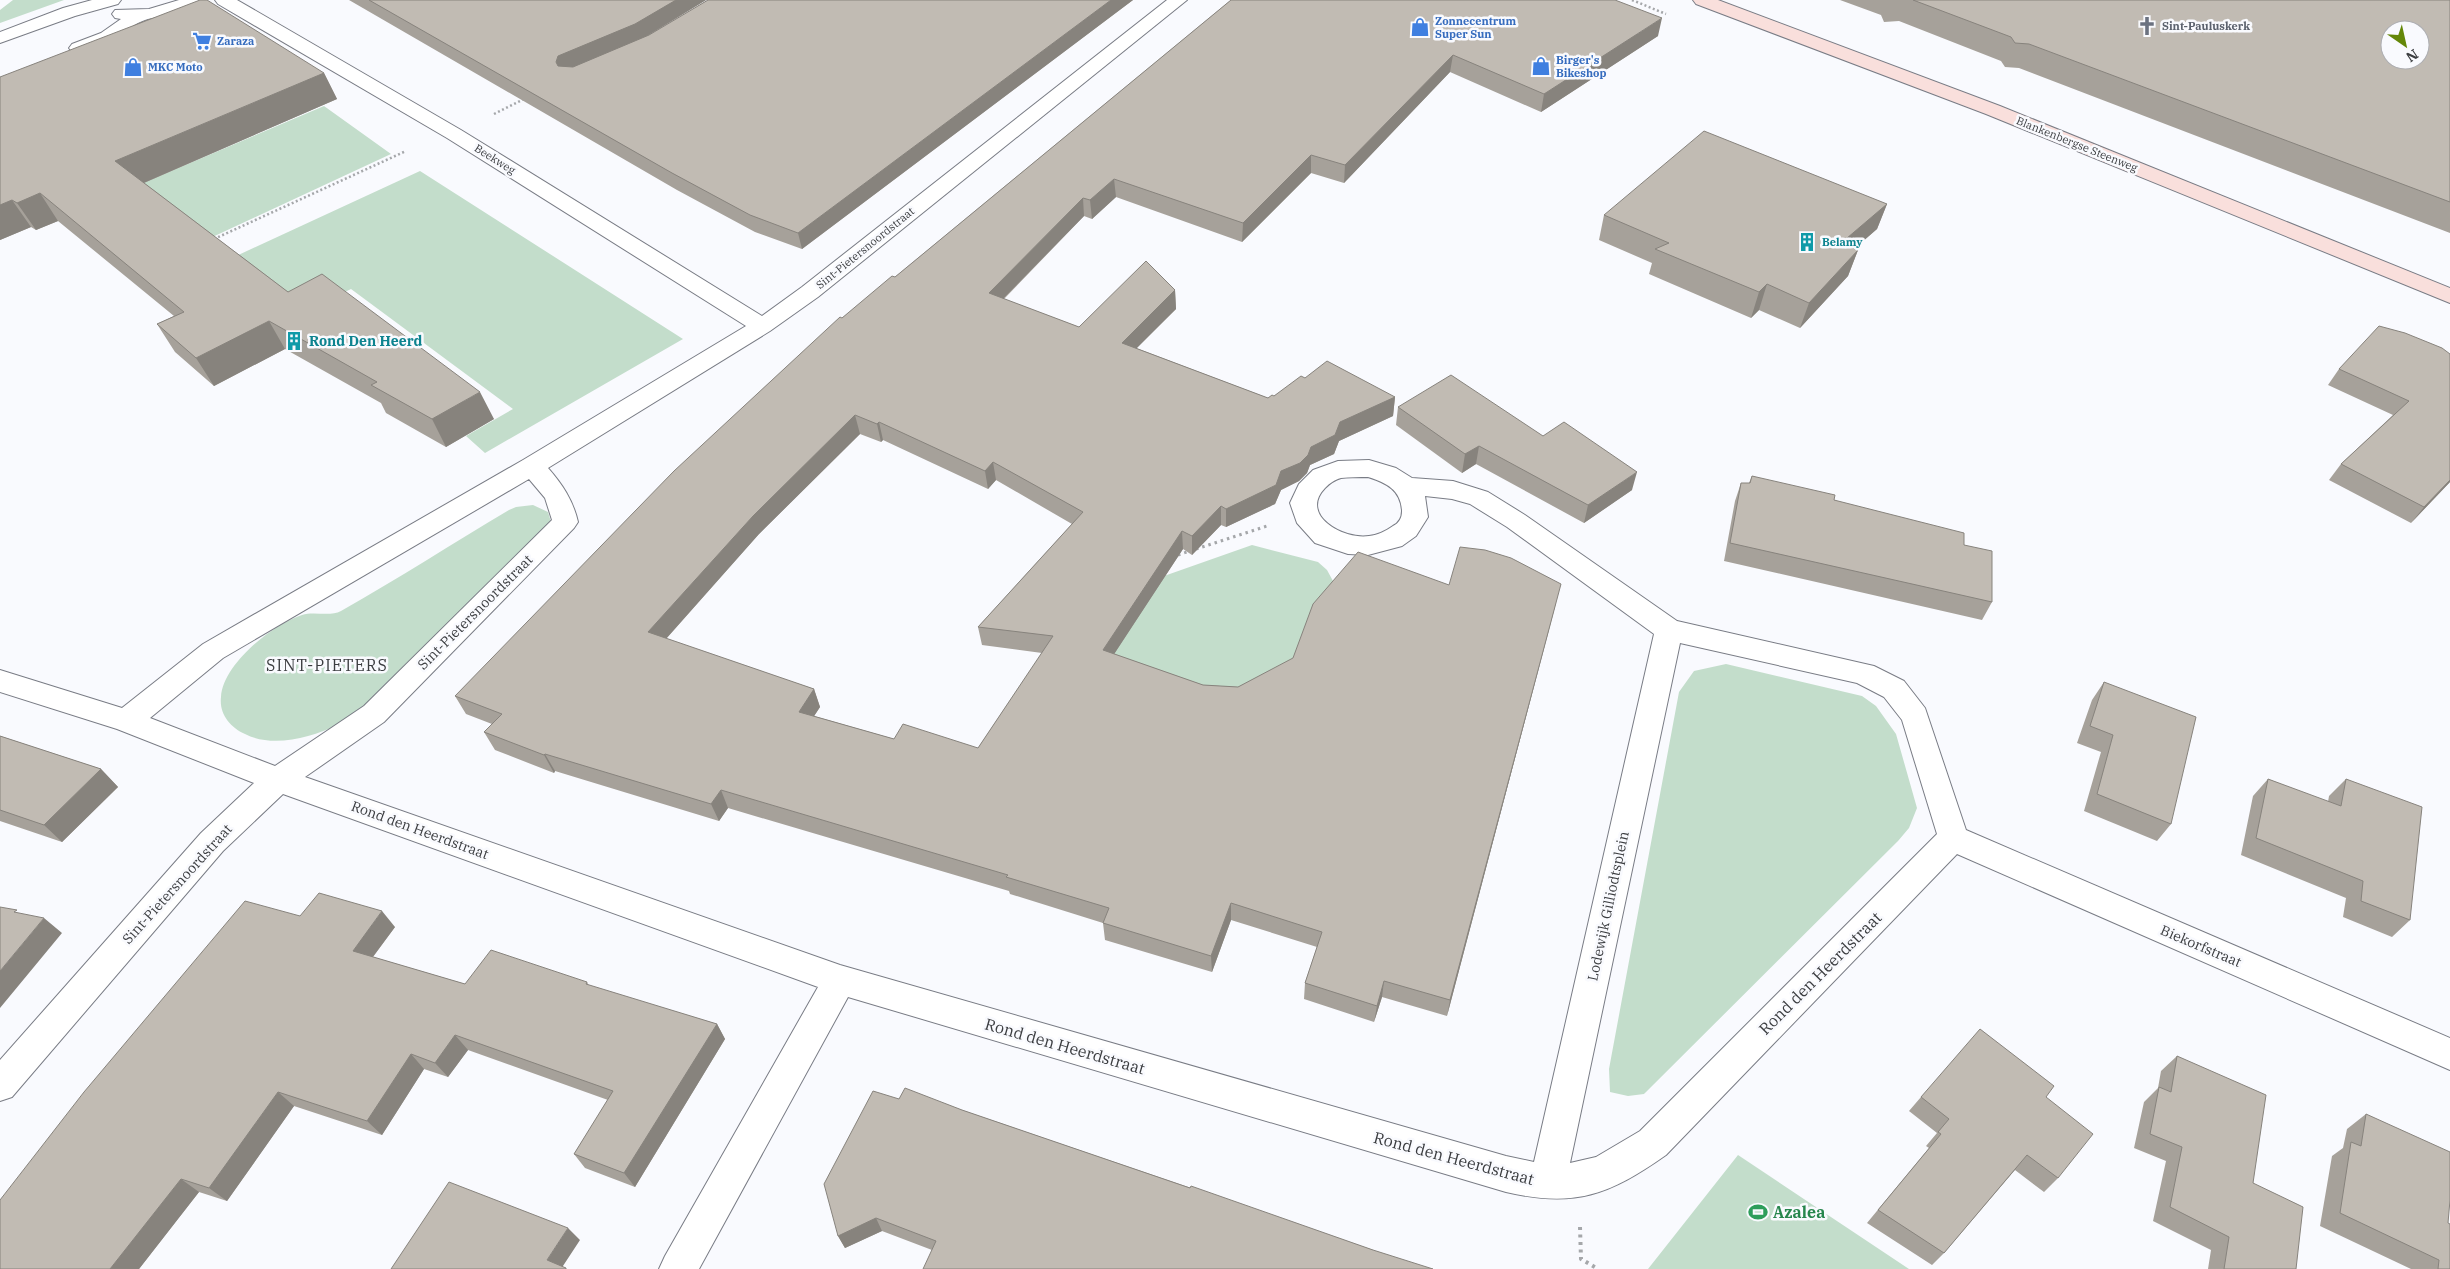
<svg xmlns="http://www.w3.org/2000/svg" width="2450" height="1269" font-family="'IBM Plex Serif',serif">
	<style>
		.green { fill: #c3ddcb }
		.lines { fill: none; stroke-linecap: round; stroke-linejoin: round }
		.minor-casing { stroke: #797c85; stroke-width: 2 }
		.secondary-casing { stroke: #797c85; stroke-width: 2 }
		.path-far2 { stroke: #a5a7aa; stroke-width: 2.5; stroke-dasharray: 2 2.5; stroke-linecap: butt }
		.path-far1 { stroke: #a5a7aa; stroke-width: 3; stroke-dasharray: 2.5 4; stroke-linecap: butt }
		.path { stroke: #a5a7aa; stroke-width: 4; stroke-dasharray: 3 4.5; stroke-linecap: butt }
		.minor { fill: #fff; fill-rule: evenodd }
		.secondary { fill: #f9dfdc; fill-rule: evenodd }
		.wall { fill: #a6a19a; fill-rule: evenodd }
		.shaded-wall { fill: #87837d }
		.building { fill: #c1bbb3; stroke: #87837d; fill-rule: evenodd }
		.labels { text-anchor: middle; stroke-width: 5; stroke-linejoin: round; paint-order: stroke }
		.far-shop-label { font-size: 11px; font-weight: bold; fill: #366cbe; stroke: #f9fafe; text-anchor: start }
		.far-worship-label { font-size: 11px; font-weight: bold; fill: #5b616d; stroke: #f9fafe; text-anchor: start }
		.far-street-label { font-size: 11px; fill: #3b3d40; stroke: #f9fafe }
		.far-culture-label { font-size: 11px; font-weight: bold; fill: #0d838f; stroke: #f9fafe; text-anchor: start }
		.culture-label { font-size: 14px; font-weight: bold; fill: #0d838f; stroke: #f9fafe; text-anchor: start }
		.street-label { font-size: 14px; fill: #3b3d40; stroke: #f9fafe }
		.quarter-label { font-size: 16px; letter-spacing: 1px; fill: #3b3d40; stroke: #f9fafe }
		.near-street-label { font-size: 16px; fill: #3b3d40; stroke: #f9fafe }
		.near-leisure-label { font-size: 16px; font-weight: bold; fill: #27864d; stroke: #f9fafe; text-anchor: start }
	</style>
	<rect width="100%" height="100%" fill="#f9fafe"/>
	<path class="green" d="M13 0H64L0 23V10Z
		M324 106 391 154 206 240 138 185Z
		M420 171 683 339 485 453 466 436 513 409 351 289 300 314 234 257Z
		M533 505 548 512 551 522C511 563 471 604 430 644 402 673 374 707 337 725 311 738 272 748 245 734 230 727 219 714 221 697 223 664 273 624 302 615 314 611 330 617 341 611 398 579 453 543 509 510L516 507Z
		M1252 545 1318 562 1327 570 1333 581 1330 596 1275 688 1223 699 1106 651 1130 588Z
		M1726 664 1862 696 1876 706 1896 734 1917 808 1909 828 1898 841 1644 1094 1628 1096 1610 1092 1609 1069 1679 692 1694 671Z
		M1738 1155 1909 1269H1648Z"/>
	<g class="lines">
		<g class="minor-casing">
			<path id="minor" d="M92 0H121L118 4 75 16 0 43V32L63 8Z
				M179 0H203C193 14 160 15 145 20 123 27 98 59 72 52L69 48 72 44 101 33 121 19 115 18 112 14 115 10 149 9Z
				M215 0H237L461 130 762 316 802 287 1167 0H1187L818 297 770 331 548 468C562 484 573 500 578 522L574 528 384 722 305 777 840 965 1506 1156 1534 1162 1654 634 1507 527 1470 504 1452 499 1425 496 1428 517 1416 536 1402 546 1368 555 1348 554 1315 543 1297 523 1290 503 1299 484 1313 470 1338 461 1369 460 1396 468 1412 478 1453 481 1488 492 1525 515 1677 621 1874 666 1904 681 1925 708 1966 830 2450 1038V1070L1957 854 1666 1155C1609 1195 1575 1208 1506 1192L848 997 699 1269H659L665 1256 818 987 283 794 223 851 12 1097 0 1101V1060L201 833 254 783 117 729 0 692V670L122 708 203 644 523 460 746 326 447 138 218 4ZM1368 477C1387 483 1401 490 1402 511 1402 518 1399 523 1393 526 1386 531 1378 535 1369 536 1343 540 1299 515 1325 488 1330 483 1334 480 1341 478 1350 477 1359 477 1368 477ZM529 479 545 498 552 520 364 706 275 766 150 718 223 658ZM1680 643 1857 683 1884 697 1902 720 1937 834 1640 1131 1596 1157 1570 1163Z"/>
		</g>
		<g class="secondary-casing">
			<path id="secondary" d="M1693 0H1718L2000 106 2450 288V303L1986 114 1696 4Z"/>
		</g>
		<path class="path-far2" d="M1632 0 1666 14
			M494 114 524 99
			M214 239 406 151"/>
		<path class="path-far1" d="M1196 549 1267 526
			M1178 555 1190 551"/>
		<path class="path" d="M1580 1227 1581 1259 1598 1269"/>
		<use href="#minor" class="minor"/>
		<use href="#secondary" class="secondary"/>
	</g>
	<path class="wall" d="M349 0H706L646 37 708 0H1133L802 249 755 232 677 190Z
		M1231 0 1658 36 1541 112 1450 72 1344 183 1311 173 1242 242 1116 197 1092 219 1084 216 1004 299 1079 327 1175 290 1176 309 1136 348 1268 398 1274 396 1305 378 1395 397 1393 416 1339 441 1334 454 1310 465 1307 473 1299 481 1281 490 1275 504 1226 527 1221 525 1192 555 1183 549 1114 654 1203 685 1238 687 1449 585 1556 603 1447 1016 1382 997 1374 1022 1304 999 1305 983 1317 947 1231 920 1212 972 1105 940 1103 923 1010 894 1009 891 728 808 719 821 555 771 554 773 495 750 484 732 492 724 466 714 455 696 842 318 895 277ZM860 434 881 442 883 440 988 489 996 480 1072 524 978 627 982 645 1042 653 978 748 894 739 814 716 820 707 814 689 666 639 759 534Z
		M1840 0H2450V233L2019 68 2005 67 2001 61 1899 21 1884 22 1881 15Z
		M324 73 337 99 144 183 288 292 494 419 446 447 386 413 381 403 285 349 214 386 175 352 157 324 174 316 58 221 36 230 31 227 0 240V77Z
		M1887 204 1877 229 1854 249 1858 250 1848 276 1800 328 1759 310 1751 318 1649 274 1652 263 1599 240 1604 215Z
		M2450 354V482L2411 523 2329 480 2341 464 2393 415 2328 385 2339 369Z
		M1398 407 1543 436 1632 490 1584 523 1476 464 1462 473 1396 425Z
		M1752 476 1834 500 1964 545 1992 602 1982 620 1724 561 1735 501 1741 483H1749Z
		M2104 682 2171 824 2157 841 2084 811 2101 752 2077 743 2092 700Z
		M0 736 101 769 118 787 62 842 0 821Z
		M2268 779 2328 802 2329 796 2346 779 2410 920 2392 937 2343 917 2346 898 2241 855 2253 796Z
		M300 916 395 927 373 957 465 984 587 982 589 986 717 1024 725 1039 635 1187 585 1168 574 1154 608 1100 468 1050 448 1077 424 1069 382 1135 294 1106 227 1201 199 1192 139 1269H0Z
		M2177 1056 2253 1183 2296 1269H2208L2211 1250 2153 1221 2166 1161 2134 1148 2144 1102 2158 1088 2161 1071Z
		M1921 1097H2046L2058 1178 2044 1192 2015 1170 1944 1253 1932 1265 1867 1223 1929 1148 1926 1146 1937 1133 1909 1111Z
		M899 1099 962 1110 1373 1250H932L882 1231 845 1248 838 1236Z
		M2366 1114 2448 1223 2450 1269H2411L2320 1226 2332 1156 2343 1148 2347 1129Z"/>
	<path class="shaded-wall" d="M676 0H706L640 40 561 78 556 62 558 56Z
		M1111 0H1133L802 249 798 233Z
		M1662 18 1658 36 1541 112 1544 94Z
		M1453 55 1450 72 1344 183 1345 165Z
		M324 73 337 99 132 188 115 161Z
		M1311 155V173L1242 242 1243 223Z
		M1114 179 1116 197 1092 219 1090 200Z
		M40 193 58 221 36 230 17 203Z
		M1083 198 1084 216 991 311 989 293Z
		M12 200 31 227 0 240V205Z
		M1887 204 1877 229 1831 269 1840 244Z
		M1858 250 1848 276 1800 328 1809 303Z
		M1767 284 1759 310 1751 318 1759 292Z
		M1175 290 1176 309 1123 362 1122 343Z
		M269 321 285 349 214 386 196 358Z
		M480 392 494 419 446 447 432 419Z
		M1395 397 1393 416 1339 441 1334 454 1310 465 1307 473 1299 481 1281 490 1275 504 1226 527V509L1281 471 1340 422Z
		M855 415 860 434 759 534 656 650 648 632 753 516Z
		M879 422 883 440 881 442 877 424Z
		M1479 446 1476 464 1462 473 1465 454Z
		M993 462 996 480 988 489 985 471Z
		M1637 472 1632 490 1584 523 1588 505Z
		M2450 480V482L2411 523 2424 507Z
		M1221 506V525L1192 555V536Z
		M1182 531 1183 549 1105 668 1103 650Z
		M1556 603 1447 1016 1450 1000Z
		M814 689 820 707 805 730 799 712Z
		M545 754 555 771 554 773 544 755Z
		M101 769 118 787 62 842 44 825Z
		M721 790 728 808 719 821 711 804Z
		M1231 903V920L1212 972 1211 956Z
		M382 911 395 927 366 966 353 951Z
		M44 918 62 933 0 1008V971Z
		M1384 981 1382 997 1374 1022 1377 1006Z
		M717 1024 725 1039 635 1187 624 1173Z
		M455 1035 468 1050 448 1077 435 1063Z
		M411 1054 424 1069 382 1135 367 1121Z
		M278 1092 294 1106 227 1201 209 1188Z
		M181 1179 199 1192 139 1269H110Z
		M876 1218 882 1231 845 1248 838 1236Z
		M568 1228 580 1240 561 1269 547 1260Z"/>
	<path class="building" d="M200 0H207L324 73 115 161 288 292 322 274 480 392 432 419 371 385 377 382 269 321 196 358 157 324 184 312 40 193 17 203 12 200 0 205V77Z
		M369 0H676L635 24 558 56 556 62 558 66 573 67 649 35 708 0H1111L798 233 750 215 672 173Z
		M1231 0H1615L1662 18 1544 94 1453 55 1345 165 1311 155 1243 223 1114 179 1090 200 1083 198 989 293 1079 327 1146 261 1175 290 1122 343 1268 398 1272 395 1274 396 1301 376 1305 378 1327 361 1395 397 1340 422 1335 435 1311 447 1308 455 1300 463 1281 471 1276 485 1226 509 1221 506 1192 536 1182 531 1103 650 1203 685 1238 687 1293 658 1313 604 1358 552 1449 585 1460 547 1485 550 1511 558 1561 584 1450 1000 1384 981 1377 1006 1305 983 1322 932 1231 903 1211 956 1103 923 1109 908 1006 877 1008 875 721 790 711 804 545 754 544 755 484 732 502 714 455 696 674 471 840 317 842 318 892 276 895 277ZM855 415 877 424 879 422 985 471 993 462 1083 512 978 627 1053 636 978 748 903 724 894 739 799 712 814 689 648 632 753 516Z
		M1913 0H2450V202L2029 44 2015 43 2011 37ZM2390 30H2420V60H2390Z
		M1704 131 1887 204 1840 244 1858 250 1809 303 1767 284 1759 292 1655 249 1669 243 1604 215Z
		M2379 326 2405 333 2442 348 2450 354V480L2424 507 2341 464 2409 401 2339 369Z
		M1451 375 1543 436 1564 422 1637 472 1588 505 1479 446 1465 454 1398 407Z
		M1752 476 1835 495 1834 500 1964 533V545L1992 551V602L1730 543 1741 483H1750Z
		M2104 682 2196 717 2171 824 2097 794 2113 735 2090 726Z
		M0 736 101 769 44 825 0 810Z
		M2268 779 2341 806 2346 779 2422 807 2410 920 2361 901 2363 881 2256 838Z
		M319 893 382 911 353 951 465 984 491 950 587 982 586 984 717 1024 624 1173 574 1154 613 1091 455 1035 435 1063 411 1054 367 1121 278 1092 209 1188 181 1179 110 1269H0V1200L84 1092 245 901 300 916Z
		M0 907 17 910 14 912 44 918 0 971Z
		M1980 1029 2054 1086 2046 1097 2093 1134 2058 1178 2027 1155 1944 1253 1878 1210 1941 1134 1938 1132 1949 1119 1921 1097Z
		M2177 1056 2266 1095 2253 1183 2303 1207 2296 1269H2224L2229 1237 2170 1207 2182 1147 2150 1134 2159 1087 2171 1092Z
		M905 1088 962 1110 1190 1188 1191 1186 1373 1250 1433 1269H923L936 1241 876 1218 838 1236 824 1184 873 1091 899 1099Z
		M2366 1114 2450 1152V1200L2448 1223 2450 1224V1269H2438L2439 1260 2340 1213 2351 1142 2361 1146Z
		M449 1182 568 1228 547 1260 566 1268V1269H391Z"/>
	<defs>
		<g id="church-bare" transform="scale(1.5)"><path d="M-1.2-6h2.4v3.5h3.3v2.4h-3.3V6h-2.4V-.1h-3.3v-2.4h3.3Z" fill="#6b7280" stroke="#f9fafe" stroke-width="2.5" paint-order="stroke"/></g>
		<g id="shop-bare" transform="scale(1.5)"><path d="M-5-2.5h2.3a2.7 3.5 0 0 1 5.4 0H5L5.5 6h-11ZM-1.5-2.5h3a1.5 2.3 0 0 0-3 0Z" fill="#3f7fe0" stroke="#f9fafe" stroke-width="2.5" paint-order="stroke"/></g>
		<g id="supermarket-bare" transform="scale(1.5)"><path d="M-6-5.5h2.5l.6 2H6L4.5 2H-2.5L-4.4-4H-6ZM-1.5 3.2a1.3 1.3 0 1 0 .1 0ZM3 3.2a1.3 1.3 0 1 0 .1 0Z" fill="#3f7fe0" stroke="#f9fafe" stroke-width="2.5" paint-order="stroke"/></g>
		<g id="building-bare" transform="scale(1.5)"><path d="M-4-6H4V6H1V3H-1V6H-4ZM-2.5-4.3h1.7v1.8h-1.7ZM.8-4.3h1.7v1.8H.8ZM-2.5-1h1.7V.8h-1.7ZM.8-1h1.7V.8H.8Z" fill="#0f9aa8" stroke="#f9fafe" stroke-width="2.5" paint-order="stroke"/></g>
		<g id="stadium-bare" transform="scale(1.5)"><path d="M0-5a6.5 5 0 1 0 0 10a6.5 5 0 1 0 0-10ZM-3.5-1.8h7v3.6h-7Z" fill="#2e9e5b" stroke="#f9fafe" stroke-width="2.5" paint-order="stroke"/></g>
	</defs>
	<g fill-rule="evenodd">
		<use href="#church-bare" x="2147" y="26"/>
		<use href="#shop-bare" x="1420" y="27"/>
		<use href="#supermarket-bare" x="202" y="41"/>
		<use href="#shop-bare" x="1541" y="66"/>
		<use href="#shop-bare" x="133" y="67"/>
		<use href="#building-bare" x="1807" y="242"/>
		<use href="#building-bare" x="294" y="341"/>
		<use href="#stadium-bare" x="1758" y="1212"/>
	</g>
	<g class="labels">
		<g class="far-shop-label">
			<text x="1435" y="25">Zonnecentrum<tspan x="1435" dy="13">Super Sun</tspan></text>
			<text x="217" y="45">Zaraza</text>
			<text x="1556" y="64">Birger's<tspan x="1556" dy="13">Bikeshop</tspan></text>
			<text x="148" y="71">MKC Moto</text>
		</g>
		<g class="far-worship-label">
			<text x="2162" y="30">Sint-Pauluskerk</text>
		</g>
		<g class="far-street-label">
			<text transform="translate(2077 144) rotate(22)" y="4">Blankenbergse Steenweg</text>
			<text transform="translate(495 159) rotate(32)" y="4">Beekweg</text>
			<text transform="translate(865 248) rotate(-39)" y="4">Sint-Pietersnoordstraat</text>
		</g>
		<g class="far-culture-label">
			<text x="1822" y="246">Belamy</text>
		</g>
		<g class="culture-label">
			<text x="309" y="346">Rond Den Heerd</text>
		</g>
		<g class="street-label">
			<text transform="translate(475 612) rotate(-45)" y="5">Sint-Pietersnoordstraat</text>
			<text transform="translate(420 830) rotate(20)" y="5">Rond den Heerdstraat</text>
			<text transform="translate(177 884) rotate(-48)" y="5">Sint-Pietersnoordstraat</text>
			<text transform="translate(1608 906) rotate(-78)" y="5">Lodewijk Gilliodtsplein</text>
			<text transform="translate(2201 946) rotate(23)" y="5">Biekorfstraat</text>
		</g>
		<g class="quarter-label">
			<text x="327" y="671">SINT-PIETERS</text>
		</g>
		<g class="near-street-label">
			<text transform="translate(1820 973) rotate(-45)" y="6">Rond den Heerdstraat</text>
			<text transform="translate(1065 1046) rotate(16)" y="6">Rond den Heerdstraat</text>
			<text transform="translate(1454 1158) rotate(15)" y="6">Rond den Heerdstraat</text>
		</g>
		<g class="near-leisure-label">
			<text x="1773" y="1218">Azalea</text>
		</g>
	</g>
	<g transform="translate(2405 45) rotate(146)"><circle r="24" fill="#f9fafe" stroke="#adaeb2"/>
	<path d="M0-4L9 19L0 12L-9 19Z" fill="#648708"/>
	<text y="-8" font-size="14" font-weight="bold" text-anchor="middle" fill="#3b3d40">N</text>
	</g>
</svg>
